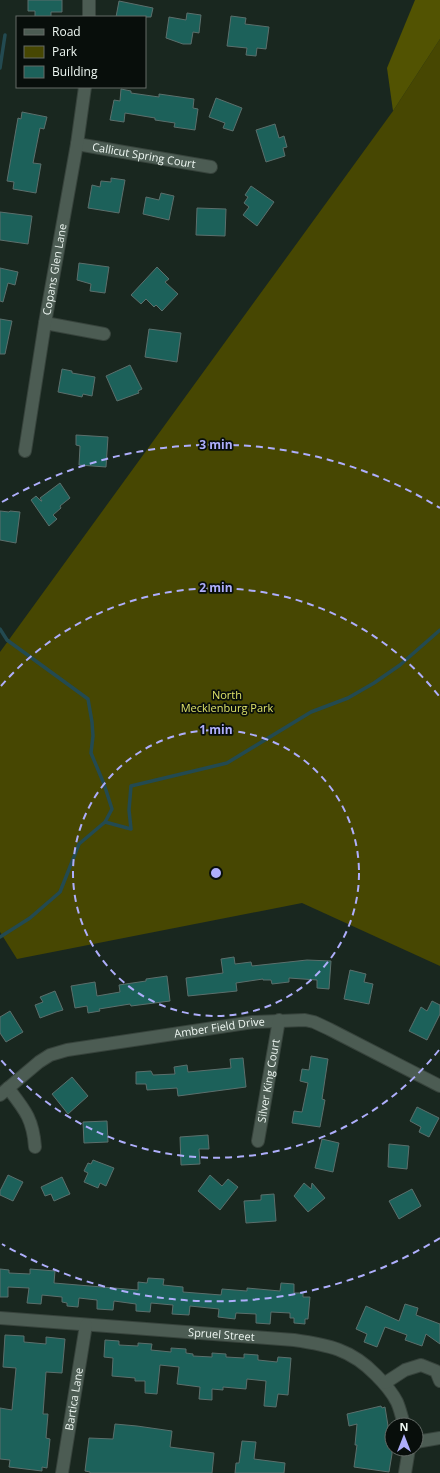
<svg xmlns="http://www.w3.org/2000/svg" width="440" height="1473" font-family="'Open Sans',sans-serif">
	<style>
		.green { fill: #474702 }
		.forest { fill: #525302 }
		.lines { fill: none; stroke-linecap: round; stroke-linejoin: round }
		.stream { stroke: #234a51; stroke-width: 3.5 }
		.building { fill: #1c615a; stroke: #5b6f6c }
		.minor-casing { stroke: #37433c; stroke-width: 14 }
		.minor { stroke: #4c5c53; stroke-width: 12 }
		.ring { fill: none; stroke: #aeaefb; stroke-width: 2; stroke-dasharray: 7 5 }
		.labels { text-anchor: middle; stroke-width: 3.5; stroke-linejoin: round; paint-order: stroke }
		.street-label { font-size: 11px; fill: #eef7f2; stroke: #080e0b }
		.park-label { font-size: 11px; fill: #dfe268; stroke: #080e0b }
		.centre { fill: #aeaefb; stroke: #080e0b; stroke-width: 2 }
		.ring-label { font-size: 12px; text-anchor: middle; font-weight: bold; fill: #aeaefb; stroke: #080e0b; stroke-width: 3.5; stroke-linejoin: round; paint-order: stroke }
	</style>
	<rect width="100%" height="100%" fill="#19271f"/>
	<path class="green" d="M440 39V966L302 903 17 959 0 932V652L393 111Z"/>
	<path class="forest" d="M415 0H440V39L393 111 387 68Z"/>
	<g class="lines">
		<path class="stream" d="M0 68 5 35
			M0 629 7 640 88 699 92 722 93 736 91 753 104 784 112 809 105 822 79 844 60 892 30 918 0 937
			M105 822 131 829 129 810 131 786 227 763 311 712 348 698 374 683 400 665 440 630"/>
	</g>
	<path class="building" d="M28 0H62V12H51V17H35V11H28Z
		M119 1 153 8 151 17H116Z
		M187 13 201 15 199 33 193 32 191 44H183L166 38 169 17 186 20Z
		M231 16 246 18 245 24 269 27 266 49 257 48 256 56 246 55 247 48 227 46Z
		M121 89 131 91V93L159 97V94L194 99 193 108 198 109 195 130 174 127 175 123 155 120V118L125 113 124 122 110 120 114 100 120 101Z
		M216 98 242 108 233 131 223 128 225 123 209 117Z
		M22 112 47 117 44 129 40 128 33 163 41 164 36 193 13 189 14 182 7 181 18 118 21 119Z
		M275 124 279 138 284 136 287 147 283 148 285 156 266 162 256 130Z
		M111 178 125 180 119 213 88 208 92 185 100 187 101 181 111 182Z
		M251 186 274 202 257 226 243 215 249 207 244 203 248 197 245 195Z
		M161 193 174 196 169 220 143 214 146 197 159 200Z
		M197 208 226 209 225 236 196 235Z
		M0 212 32 216 28 244 0 240Z
		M79 263 109 267 105 293 90 291 91 284 77 280Z
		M157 267 169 279 165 282 178 294 162 311 156 305 154 307 146 299 141 304 131 295Z
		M0 268 18 272 15 285 8 283 3 302 0 301Z
		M0 319 12 321 5 354H0Z
		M149 329 181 333 177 362 145 357Z
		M130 365 142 389 138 391 139 393 117 401 106 376Z
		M62 369 72 371V373L95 377 92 396 83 394 82 397 58 392Z
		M76 435 108 437 106 467 79 465 80 446 76 445Z
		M60 483 70 498 60 506 61 508 53 515 57 519 49 526 31 500 36 496 41 501H42L40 498Z
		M0 511 9 512 10 511 20 512 16 543 0 540Z
		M234 957 235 964 251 962 252 966 307 960 331 961 329 989 317 988V980L289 978V982L272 984 271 980H263V979L236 983 237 991 188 996 186 978 223 973 221 959Z
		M350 970 366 974 364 982 373 984 369 1004 344 999Z
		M167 976 170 1001 131 1006 130 1004 99 1009 100 1011 88 1013 87 1006 75 1008 71 986 95 982 97 996 120 992 119 985 146 981V979Z
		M55 991 63 1010 56 1012 40 1018 35 1005 43 1002 40 997Z
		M432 1001 440 1005V1014L427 1040 409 1031 421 1007 427 1011Z
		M10 1011 23 1032 6 1042 0 1033V1017Z
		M311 1056 328 1059 322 1099 325 1100 320 1127 292 1123 294 1111 302 1112 308 1083 300 1081 302 1069 309 1070Z
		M243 1058 246 1087 178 1096 177 1088 147 1090 146 1084H136V1072L151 1071 153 1075 175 1074 174 1067 187 1065 188 1072 231 1068 230 1059Z
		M72 1077 88 1096 68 1114 52 1094Z
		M417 1107 439 1118 429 1137 419 1132 421 1127 410 1121Z
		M107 1121 108 1142 84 1143 83 1122Z
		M208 1135 209 1149H199L200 1164 181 1165 180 1137Z
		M322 1139 339 1143 333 1172 315 1168Z
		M389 1144 409 1146 407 1169 388 1167Z
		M93 1160 114 1168 106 1186 100 1183 98 1188 84 1182 88 1173 84 1171 88 1163 91 1164Z
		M8 1175 23 1182 13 1201 0 1195V1191Z
		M210 1175 222 1186 228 1179 238 1187 220 1210 198 1191Z
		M62 1177 70 1194 54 1201 51 1194 45 1196 41 1187Z
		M304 1183 311 1189 312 1183 325 1198 308 1212 294 1196Z
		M412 1189 421 1206 399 1219 389 1201Z
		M274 1194 276 1221 246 1223 244 1201 261 1200V1195Z
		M0 1269 9 1270V1273L30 1274V1269L55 1271 54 1283 138 1290V1282L147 1283 148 1278 164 1279 163 1285 183 1287V1292L221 1295 222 1289 247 1291V1288L280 1291 281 1283 294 1284V1293H303V1297H310L308 1319H305V1324L294 1323V1318H290V1313L271 1312 270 1324 256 1323V1314L236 1313 235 1319 218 1317 219 1309 190 1306 189 1315 172 1314 173 1305 151 1303 150 1312 136 1311V1304L114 1301 113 1310 97 1309V1300L79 1298 78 1307 67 1306V1303L62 1302V1297L42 1295 41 1304 27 1303 29 1288 8 1287V1297H0Z
		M405 1304 418 1308 416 1315 440 1324V1344L426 1334 422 1346 405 1340 407 1335 385 1327 377 1347 364 1342 367 1334 356 1329 366 1306 399 1321Z
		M5 1335 24 1336V1342L46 1344V1337L65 1339 62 1373 46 1372 43 1414H48L46 1438 50 1439 47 1468 42 1467V1471L9 1467 10 1460 0 1459V1408L12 1410 16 1368 3 1367Z
		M105 1340 119 1341V1345L138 1346V1343L152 1344 151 1350 171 1352V1348L186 1349V1353L193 1354V1356L212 1357V1353L226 1354V1357L244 1358V1354L258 1355V1360L277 1362 278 1357 291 1358 288 1395 278 1394 276 1407 264 1406 266 1381 247 1379 246 1389 223 1387V1390L212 1389V1400L199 1399 200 1387 177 1384 179 1367 160 1365 157 1394 145 1393V1381H135V1378L112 1376 113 1358 104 1357Z
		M381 1406 382 1408 385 1407 389 1432 392 1433V1454L389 1472 354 1467 357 1445H355L357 1424 349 1426 347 1414Z
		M115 1424 137 1426 172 1431 170 1447 214 1453 212 1473H90V1472L85 1471 89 1438 113 1439Z
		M242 1441 256 1442 254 1459 285 1463 284 1473H235L236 1463H239Z"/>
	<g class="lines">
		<g class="minor-casing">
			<g id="minor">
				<path d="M89 17V0"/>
				<path id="s1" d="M77 144 211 167"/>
				<path d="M45 323 104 334"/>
				<path id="s2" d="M25 451 45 323 77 144 85 87"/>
				<path d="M8 1088C25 1110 33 1119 35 1147"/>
				<path id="s3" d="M0 1095 39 1062 50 1055 67 1050 253 1022 305 1020 314 1022 329 1029 440 1086"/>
				<path id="s4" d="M258 1141 279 1020"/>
				<path id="s5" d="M0 1318 294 1340C328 1345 351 1349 376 1375 384 1383 392 1392 397 1402 400 1409 402 1417 404 1425"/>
				<path d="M385 1383 405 1370 421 1365 436 1371 440 1381"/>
				<path d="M416 1442 440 1438"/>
				<path id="s6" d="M62 1473 86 1325"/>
				<path d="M405 1473 409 1449"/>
			</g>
		</g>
		<use href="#minor" class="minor"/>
	</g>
	<g class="ring">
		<circle cx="216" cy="873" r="143"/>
		<path d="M439 1050A285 285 0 0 1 1 1060M1 686A285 285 0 0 1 439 696"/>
		<path d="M440 1238A428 428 0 0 1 2 1244M2 502A428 428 0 0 1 440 508"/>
	</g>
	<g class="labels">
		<g class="street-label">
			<text dy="4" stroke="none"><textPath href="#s1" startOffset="68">Callicut Spring Court</textPath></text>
			<text dy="4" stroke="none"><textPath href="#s2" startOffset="184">Copans Glen Lane</textPath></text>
			<text dy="4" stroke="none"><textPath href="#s3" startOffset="236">Amber Field Drive</textPath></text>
			<text dy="4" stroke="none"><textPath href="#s4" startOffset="61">Silver King Court</textPath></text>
			<text dy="4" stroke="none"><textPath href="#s5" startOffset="222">Spruel Street</textPath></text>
			<text dy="4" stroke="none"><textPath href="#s6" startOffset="75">Bartica Lane</textPath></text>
		</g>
		<g class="park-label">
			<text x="227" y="699">North<tspan x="227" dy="13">Mecklenburg Park</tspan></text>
		</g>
	</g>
	<circle cx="216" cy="873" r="6" class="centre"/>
	<g class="ring-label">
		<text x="216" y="449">3 min</text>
		<text x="216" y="592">2 min</text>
		<text x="216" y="734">1 min</text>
	</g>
	<rect x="16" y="16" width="130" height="72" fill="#080e0b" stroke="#646b67"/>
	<rect x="24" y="29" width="20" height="6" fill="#4c5c53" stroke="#646b67"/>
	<text x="52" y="36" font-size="12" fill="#eef7f2">Road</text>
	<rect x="24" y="46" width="20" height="12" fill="#474702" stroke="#646b67"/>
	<text x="52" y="56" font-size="12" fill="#eef7f2">Park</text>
	<rect x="24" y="66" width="20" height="12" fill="#1c615a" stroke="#646b67"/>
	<text x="52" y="76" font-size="12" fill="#eef7f2">Building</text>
	<g transform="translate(404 1437)"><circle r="19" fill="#080e0b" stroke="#646b67"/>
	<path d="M0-3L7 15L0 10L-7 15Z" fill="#aeaefb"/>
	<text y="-6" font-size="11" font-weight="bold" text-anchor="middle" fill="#eef7f2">N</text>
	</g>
</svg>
